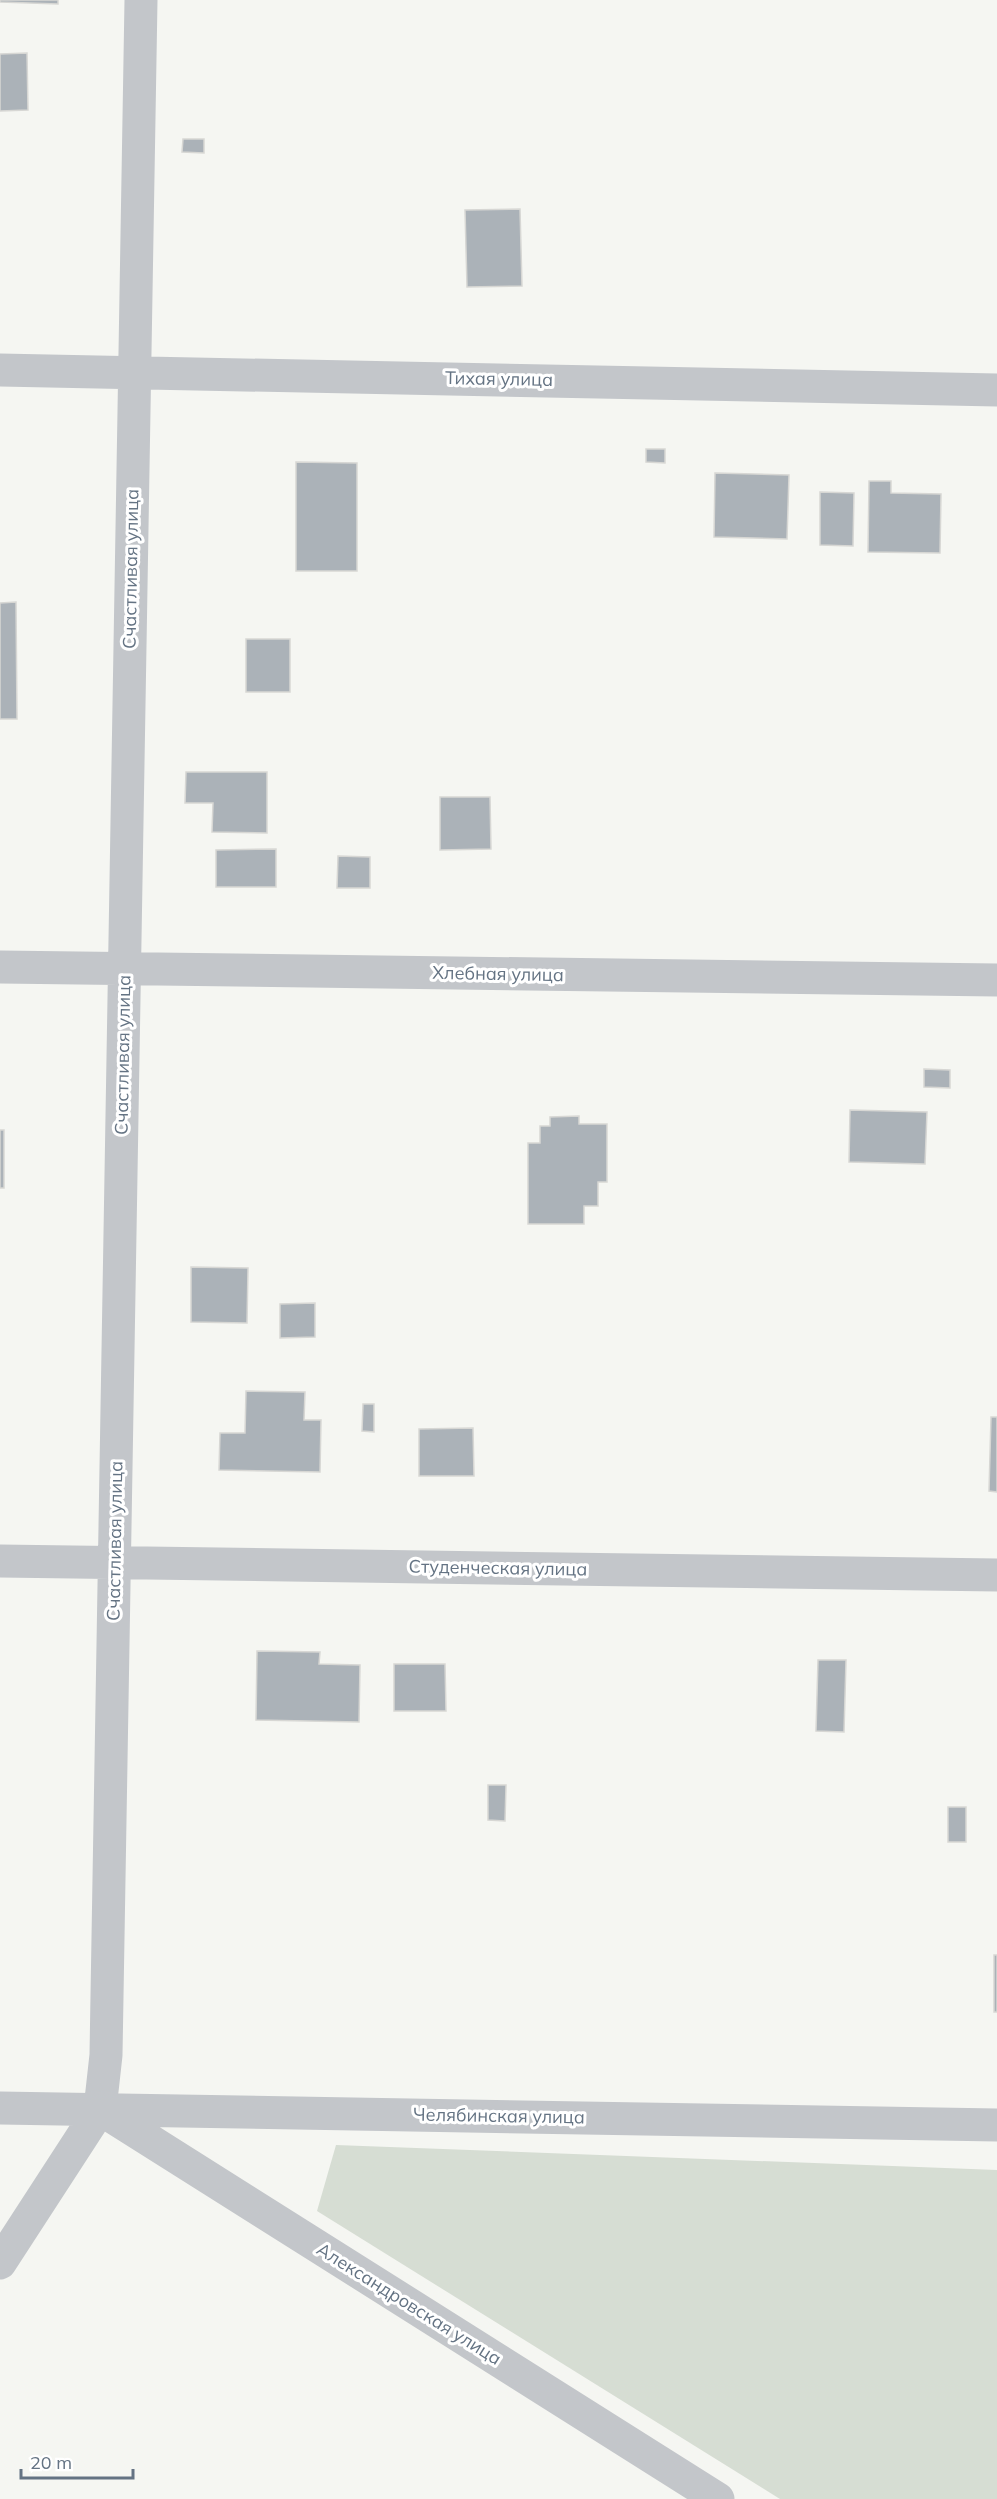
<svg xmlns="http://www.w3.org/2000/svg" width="997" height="2499" font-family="Mulish,sans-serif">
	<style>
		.green { fill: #d6ddd3 }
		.building { fill: #abb2b8; stroke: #d7d7d4; stroke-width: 1.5 }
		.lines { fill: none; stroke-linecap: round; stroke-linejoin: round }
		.minor { stroke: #c3c6ca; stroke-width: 33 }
		.labels { text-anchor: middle; stroke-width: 6; stroke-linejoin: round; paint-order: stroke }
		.street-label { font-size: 18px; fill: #647383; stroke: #fff }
	</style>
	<rect width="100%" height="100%" fill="#f5f6f2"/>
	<path class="green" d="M336 2145 997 2170V2499H780L317 2211Z"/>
	<path class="building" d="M0 0H58V4L0 2Z
		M27 53 28 110 0 111V54Z
		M183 139H204V153L182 152Z
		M520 209 522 286 467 287 465 210Z
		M646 449H665V463L646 462Z
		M296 462 357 463V571H296Z
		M715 473 789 475 787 539 714 537Z
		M869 481H891V493L941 494 940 553 868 552Z
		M820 492 854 493 853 546 820 545Z
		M16 602 17 719H0V603Z
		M246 639H290V692H246Z
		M186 772H267V833L212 832 213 803H185Z
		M440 797H490L491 849 440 850Z
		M276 849V887H216V850Z
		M338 856 370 857V888H337Z
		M924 1069 950 1070V1088L924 1087Z
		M850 1110 927 1112 925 1164 849 1162Z
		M579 1116V1124H607V1182H598V1206H584V1224H528V1143H540V1126H550V1117Z
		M0 1130H4V1188H0Z
		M191 1267 248 1268 247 1323 191 1322Z
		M315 1303V1337L280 1338V1304Z
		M246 1391 305 1392 304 1420H321L320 1472 219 1470 220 1433H245Z
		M363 1404H374V1432L362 1431Z
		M991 1417H997V1492L989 1491Z
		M473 1428 474 1476H419V1429Z
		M257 1651 320 1652 319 1664 360 1665 359 1722 256 1720Z
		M818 1660H846L844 1732 816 1731Z
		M394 1664H445L446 1711H394Z
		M488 1785H506L505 1821 488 1820Z
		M948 1807H966V1842H948Z
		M994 1955H997V2012H994Z"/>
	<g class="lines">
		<path class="minor" d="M0 370 997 390
			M0 967 997 980
			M0 1561 997 1575
			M0 2108 997 2125
			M100 2109 718 2499
			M0 2263 100 2109 106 2055 141 0"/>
	</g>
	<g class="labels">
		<g class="street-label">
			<text transform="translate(499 379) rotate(1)" y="6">Тихая улица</text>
			<text transform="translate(131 569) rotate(-89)" y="6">Счастливая улица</text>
			<text transform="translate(498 974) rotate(1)" y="6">Хлебная улица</text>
			<text transform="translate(123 1055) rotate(-89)" y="6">Счастливая улица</text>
			<text transform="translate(115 1541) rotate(-89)" y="6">Счастливая улица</text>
			<text transform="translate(498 1568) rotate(1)" y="6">Студенческая улица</text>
			<text transform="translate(499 2116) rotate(1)" y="6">Челябинская улица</text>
			<text transform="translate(409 2304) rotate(32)" y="6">Александровская улица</text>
		</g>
	</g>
	<path d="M21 2469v9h112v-9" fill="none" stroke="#647383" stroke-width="3"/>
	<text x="30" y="2469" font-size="18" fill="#647383" stroke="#ffffff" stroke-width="4.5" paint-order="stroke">20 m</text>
</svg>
